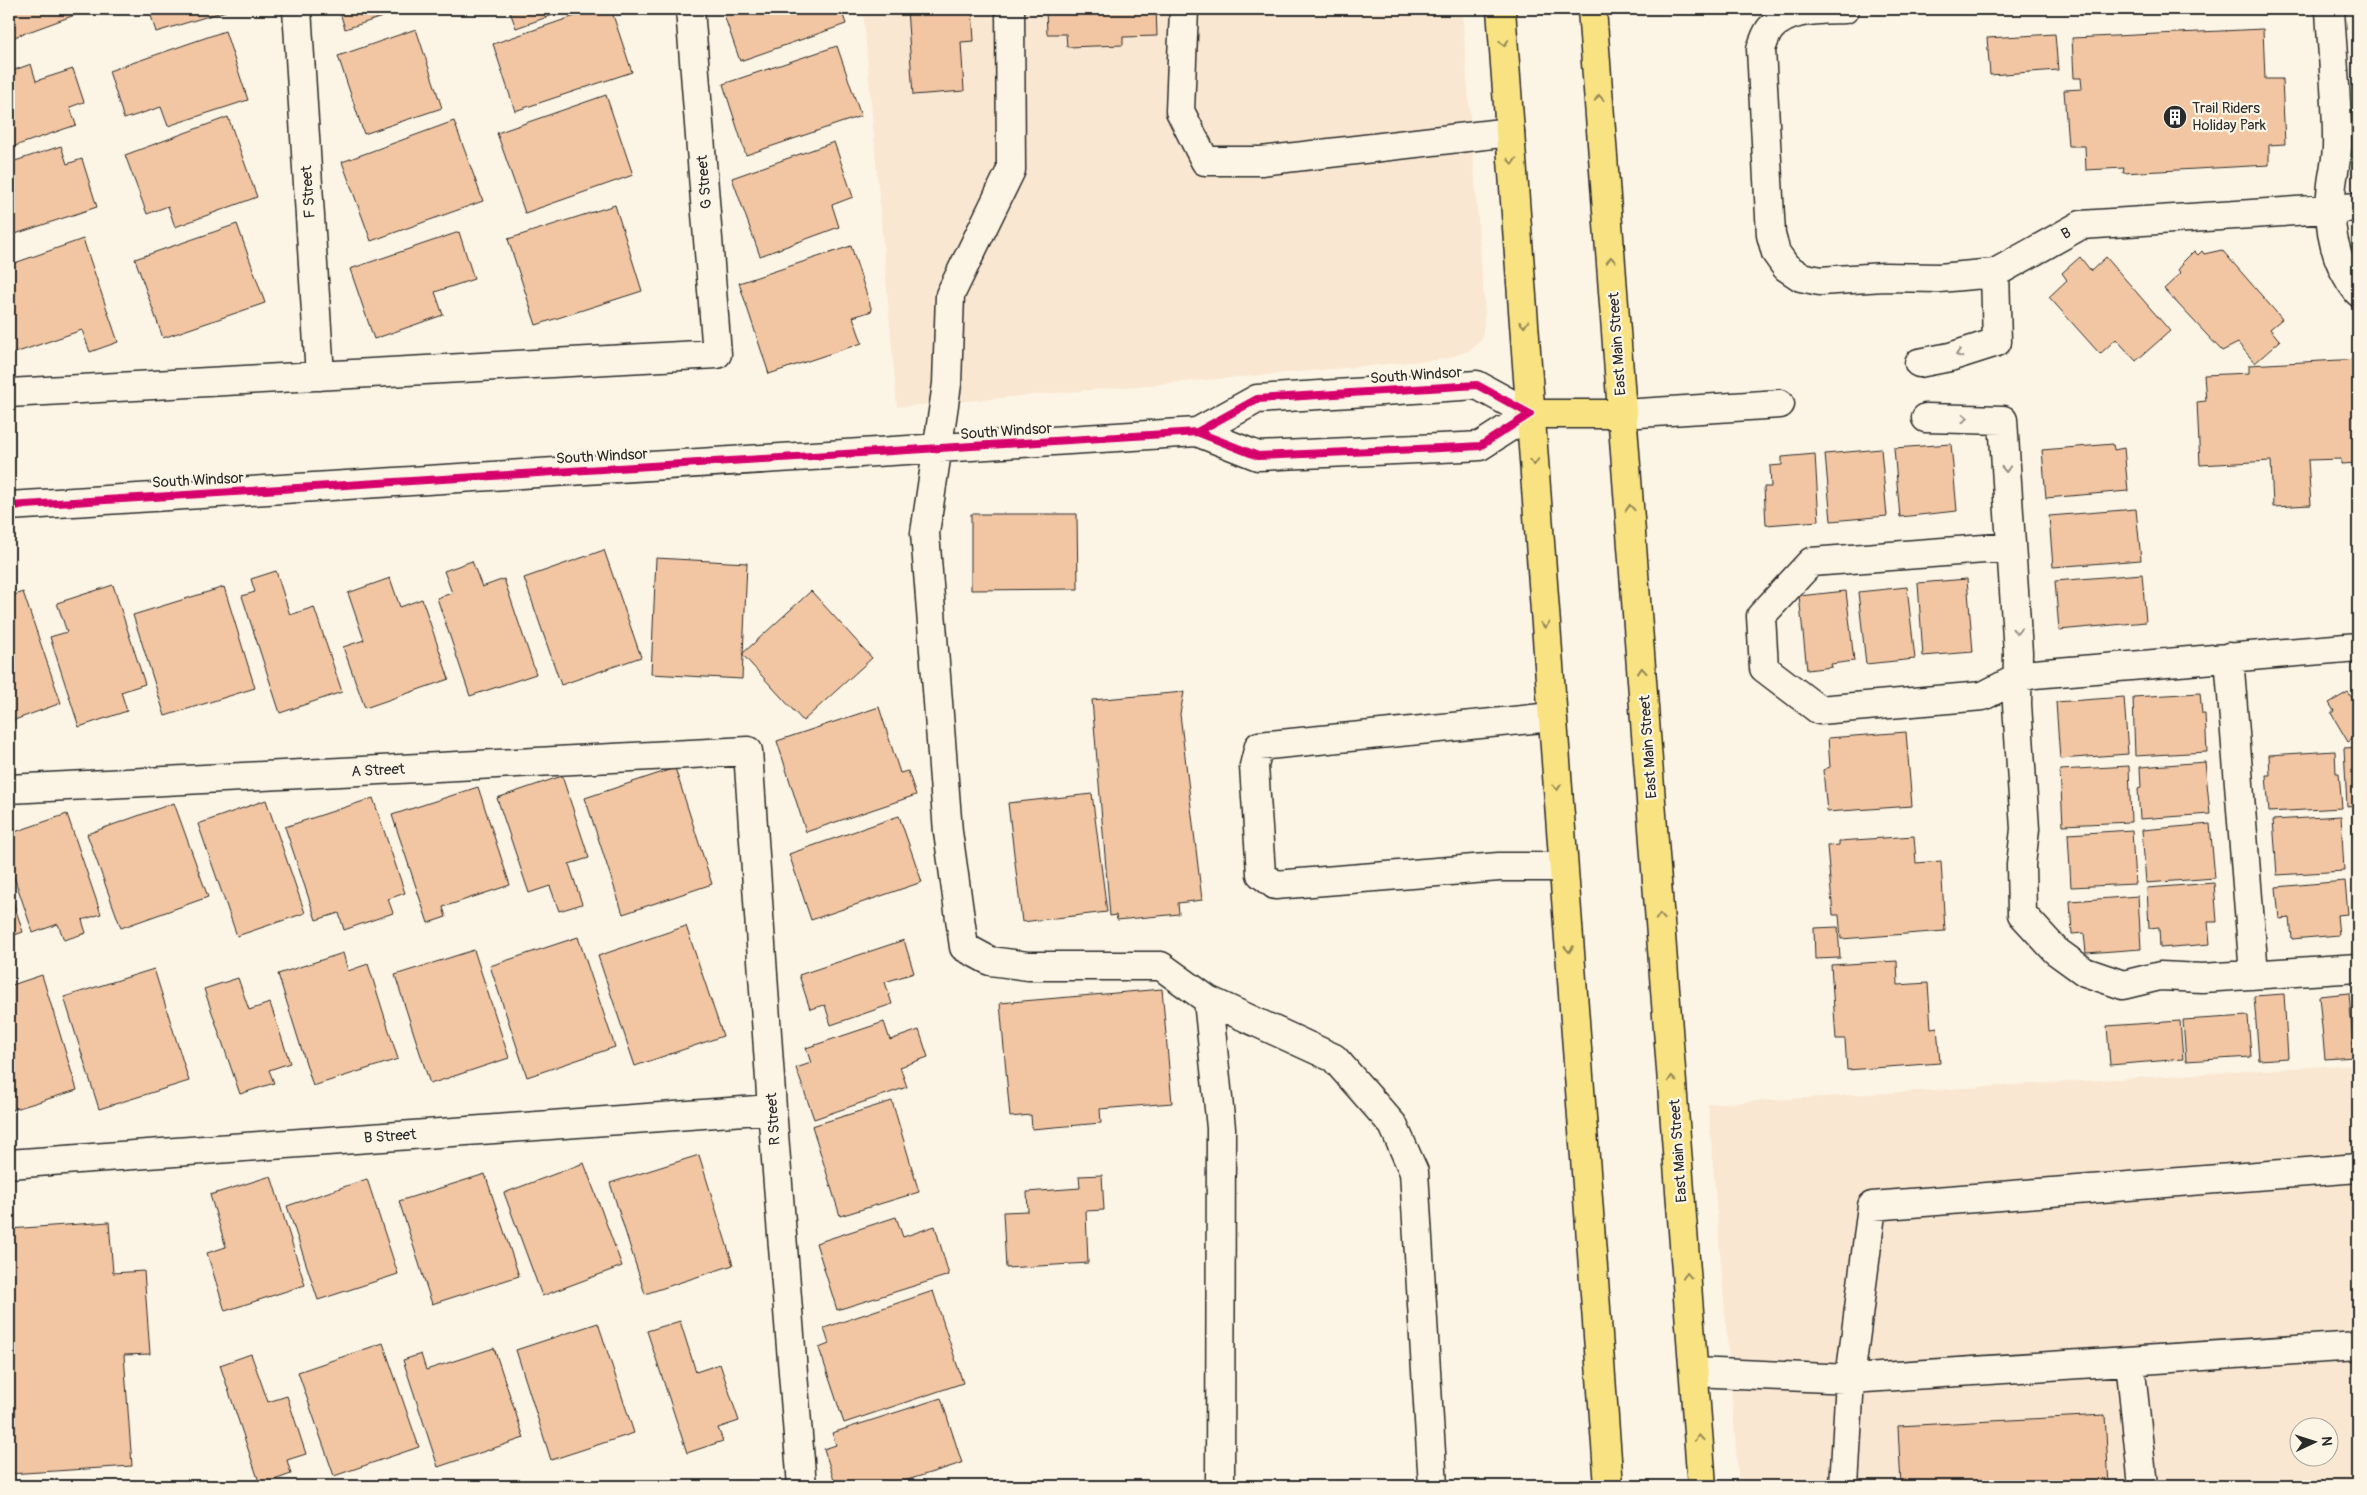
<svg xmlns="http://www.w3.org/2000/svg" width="2367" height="1495" font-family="Pangolin,sans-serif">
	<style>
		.built { fill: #f9e7d1; fill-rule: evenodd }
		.building { fill: #f2c6a2; stroke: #2b2b2b }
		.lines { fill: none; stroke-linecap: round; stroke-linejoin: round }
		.minor-casing { stroke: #2b2b2b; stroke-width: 31 }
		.major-casing { stroke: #2b2b2b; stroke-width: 31 }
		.minor { stroke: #fcf5e5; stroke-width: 28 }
		.major { stroke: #f8e281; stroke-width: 28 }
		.cycleway-casing { stroke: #fcf5e5; stroke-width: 11 }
		.cycleway { stroke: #d6006c; stroke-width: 8 }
		.oneway { stroke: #928656 }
		.oneway2 { stroke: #949088 }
		.labels { text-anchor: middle; stroke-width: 4.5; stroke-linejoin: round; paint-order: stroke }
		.poi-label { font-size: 15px; fill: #2b2b2b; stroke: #fcf5e5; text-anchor: start }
		.street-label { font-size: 15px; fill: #2b2b2b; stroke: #fcf5e5 }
	</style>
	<rect width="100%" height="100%" fill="#fcf5e5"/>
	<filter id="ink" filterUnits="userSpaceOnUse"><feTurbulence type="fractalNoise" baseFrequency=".02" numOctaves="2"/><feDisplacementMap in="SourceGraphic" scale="10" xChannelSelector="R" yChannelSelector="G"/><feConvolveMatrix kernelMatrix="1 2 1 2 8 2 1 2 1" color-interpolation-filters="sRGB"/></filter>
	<g filter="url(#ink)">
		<path class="built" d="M863 9H1462L1485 313 1482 339 1471 350 1446 359 897 407Z
			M2358 1064V1486H1739L1708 1104ZM2300 1428H2330V1458H2300Z"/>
		<path class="building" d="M9 9H82L83 12 9 39Z
			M149 9H232L156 32Z
			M339 9H407L345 29Z
			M509 9H570L516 28Z
			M595 9H611L632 72 515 111 493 44Z
			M722 9H841L846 24 740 61Z
			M907 9H972L974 41 961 42 964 91 913 95Z
			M1046 9H1156L1157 36 1123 37V45L1067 47 1066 34H1047Z
			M416 29 442 108 364 134 338 56Z
			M2263 29 2265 79H2282L2285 144 2269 145V165L2123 173 2124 168 2086 170 2085 146H2068L2064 90 2082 89 2081 78H2074L2072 38Z
			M225 31 248 100 168 126 161 107 124 119 109 71Z
			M2055 34 2058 70 1990 75 1987 38Z
			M837 46 861 116 746 155 723 84Z
			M31 64 36 81 73 69 84 102 70 107 76 125 9 148V72Z
			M606 95 633 175 525 213 497 133Z
			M228 117 257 197 175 227 168 206 147 214 125 155Z
			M454 121 483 201 371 241 342 162Z
			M834 142 853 197 832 205 839 227 760 256 732 178Z
			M61 146 67 164 82 159 97 207 9 236V163Z
			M615 205 642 291 536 325 508 239Z
			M237 224 265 303 163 338 135 259Z
			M459 232 474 279 435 292 443 315 374 339 350 269Z
			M83 239 118 342 90 352 82 330 9 355V265Z
			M851 246 872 311 853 317 862 343 769 374 739 283Z
			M2222 250 2282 319 2270 329 2280 341 2255 363 2238 343 2222 351 2164 289 2181 273 2178 270 2183 264 2182 263 2194 251 2198 255 2202 251 2204 254Z
			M2080 257 2091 271 2106 257 2170 331 2136 361 2116 339 2100 354 2049 297 2067 280 2062 273Z
			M2358 359V463L2341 464V459L2308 460 2311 505 2273 507 2271 461 2200 465 2197 402 2206 401 2204 375 2249 373V365Z
			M1951 444 1957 511 1900 517 1894 448Z
			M2113 444 2114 450 2124 448 2128 491 2046 498 2042 450Z
			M1881 449 1887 516 1831 521 1825 454Z
			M1815 454 1819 521 1766 525 1764 487H1771L1770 466 1782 465V457Z
			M2136 509 2141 560 2053 567 2049 516Z
			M971 514H1077L1078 589 971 590Z
			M604 550 641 657 561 685 524 578Z
			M656 558 747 563 742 679 651 674Z
			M472 561 482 587 504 579 536 674 470 696 437 598 452 593 444 571Z
			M276 571 290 615 314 607 342 692 280 713 242 596 255 592 251 579Z
			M2142 574 2146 622 2059 630 2055 581Z
			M390 578 400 607 422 599 449 679 365 708 343 647 364 640 348 593Z
			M1967 579 1973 652 1923 656 1918 583Z
			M113 585 145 684 121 692 127 711 79 727 50 637 67 632 57 603Z
			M224 587 255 688 165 716 133 615Z
			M1907 587 1915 659 1866 664 1858 592Z
			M811 591 872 658 803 721 742 654Z
			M1846 591 1854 661 1831 664 1832 667 1807 670 1799 596Z
			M23 592 61 703 9 722V597Z
			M1184 692 1180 714 1202 900 1178 903 1179 914 1117 920 1116 915 1110 916 1092 700Z
			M2348 692 2352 698 2358 695V736L2348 742 2331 713 2334 711 2329 703Z
			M2200 693 2202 714H2205L2207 752 2135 756 2133 697Z
			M2124 697 2128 754 2060 759 2056 702Z
			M879 707 900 773 908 771 916 795 806 832 777 741Z
			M1906 732 1912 806 1827 812 1823 770 1830 767 1828 738Z
			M2358 747V805L2347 806 2344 748Z
			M2335 751 2336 773H2339L2342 808 2269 812 2266 775H2270L2269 755Z
			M2205 762 2210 814 2140 819 2138 789 2141 788 2140 767Z
			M2129 766 2131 822 2063 825 2060 770Z
			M675 768 712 884 623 914 585 798Z
			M562 776 589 858 569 864 582 904 559 911 550 886 529 893 497 798Z
			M478 787 510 885 443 907 446 917 428 923 392 815Z
			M1092 794 1107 912 1022 922 1008 803Z
			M373 798 405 893 388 899 393 913 344 930 339 913 316 920 285 827Z
			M266 800 305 913 237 936 198 824Z
			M174 803 208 897 121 928 87 834Z
			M2358 813V870L2354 871 2352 814Z
			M67 814 101 914 82 920 86 933 64 940 58 924 33 933 9 862V834Z
			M899 816 922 882 811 920 789 854Z
			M2341 816 2344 871 2277 875 2273 820Z
			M2210 824 2215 878 2146 883 2142 830Z
			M2132 830 2135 884 2071 887 2068 834Z
			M1914 836 1916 863 1941 861 1945 931 1841 939 1839 915H1833L1827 846 1839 845V841Z
			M2345 881 2348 914 2337 915 2339 935 2292 939 2290 918 2279 919 2276 887Z
			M2355 882H2358V912H2357Z
			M2214 883 2217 922H2208L2210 944 2160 948 2159 927 2149 928 2147 888Z
			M9 889 23 932 9 937Z
			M2138 896 2141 949 2086 953 2084 933 2072 934 2070 901Z
			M686 926 723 1036 635 1066 598 956Z
			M1838 927 1840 958 1815 959 1814 928Z
			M578 937 615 1047 527 1077 490 966Z
			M904 940 914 973 885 982 892 1004 831 1025 825 1005 810 1009 799 975Z
			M474 950 509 1058 430 1084 395 975Z
			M343 953 348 971 368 964 398 1059 313 1086 278 974Z
			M1897 961 1898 985 1928 983 1931 1028 1937 1027 1940 1063 1847 1070 1845 1039H1836L1831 965Z
			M154 969 189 1081 99 1109 64 997Z
			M42 975 77 1090 9 1111V986Z
			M238 978 249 1010 270 1003 290 1063 269 1070 274 1083 240 1094 204 989Z
			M1162 989 1172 1103 1100 1109 1101 1123 1032 1129 1031 1115 1010 1117 1000 1003Z
			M2349 993 2354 1057 2325 1059 2319 996Z
			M2284 994 2288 1058 2259 1060 2254 996Z
			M2248 1016 2251 1057 2186 1061 2183 1020Z
			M2180 1021 2183 1059 2110 1065 2107 1026Z
			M884 1022 890 1040 919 1030 928 1057 900 1067 907 1087 814 1119 796 1068 811 1063 806 1048Z
			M892 1101 919 1192 840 1216 812 1126Z
			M699 1155 733 1265 645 1294 610 1183Z
			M584 1163 622 1266 542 1296 504 1193Z
			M485 1174 519 1276 432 1304 399 1201Z
			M1102 1175 1104 1210 1086 1211 1088 1263 1006 1268 1003 1212 1028 1211 1027 1192 1080 1188 1079 1176Z
			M271 1176 305 1285 225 1311 207 1253 226 1247 210 1195Z
			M367 1179 398 1274 318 1300 287 1206Z
			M896 1217 903 1237 935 1226 949 1275 837 1310 816 1243Z
			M109 1222 113 1273 144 1271 150 1354 124 1355 132 1466 9 1474V1229Z
			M933 1291 963 1383 844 1423 819 1348 829 1344 824 1328Z
			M680 1321 696 1372 720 1364 739 1421 718 1428 723 1441 687 1453 647 1331Z
			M598 1323 634 1433 551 1460 516 1350Z
			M383 1343 419 1447 334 1476 298 1372Z
			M494 1348 524 1438 438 1467 403 1360 421 1354 426 1370Z
			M251 1354 268 1402 287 1396 306 1454 287 1460 291 1474 260 1485 220 1365Z
			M941 1398 962 1463 888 1486H836L824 1449 836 1445 832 1433Z
			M2105 1415 2109 1486H1901L1898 1426Z"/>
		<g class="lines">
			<g class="minor-casing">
				<path id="minor" d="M297 9 320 376
					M1010 9 1011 170 950 295 947 384 925 533 948 832 964 947 990 961 1028 966H1161L1208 1000 1334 1058 1393 1125 1414 1172 1433 1486
					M1184 9 1180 111 1205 161H1261L1510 132
					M1845 9C1820 10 1789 8 1771 28 1766 33 1764 42 1761 49L1771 235 1776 253 1786 267 1801 277 1820 281 1884 277 1939 278 1995 273 2081 225 2358 207
					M2330 9C2332 52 2337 95 2337 139 2338 155 2334 168 2332 184 2327 223 2333 261 2358 292
					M1919 363 1950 357 1997 342 1995 273
					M9 393 717 354 690 9
					M1623 414 1780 404
					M1926 418 2003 420 2018 653 2017 704 2025 829 2021 865 2022 914 2056 951 2085 972 2123 985 2160 976 2202 978 2358 968
					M9 506 1197 432 1257 399 1477 385 1530 414 1480 446 1463 447 1258 456 1197 432
					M2011 547 1811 562 1761 616 1764 668 1819 710 1983 696 2018 678 2034 674 2358 647
					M2229 657 2254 974
					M1552 717 1259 746 1254 766 1261 874 1275 885 1499 867H1563
					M9 789 748 751 772 1109 802 1486
					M1208 1000 1221 1128 1220 1486
					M9 1164 772 1109
					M2130 1361 2143 1486
					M1694 1372 1850 1379 1872 1206 2358 1168
					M1844 1486 1850 1379 2358 1346"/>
			</g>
			<g class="major-casing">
				<path id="major" d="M1501 9 1609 1486
					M1592 9 1702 1486
					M1530 414H1623"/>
			</g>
			<use href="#minor" class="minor"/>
			<use href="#major" class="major"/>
			<g class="cycleway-casing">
				<path id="cycleway" d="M9 506 1197 432 1257 399 1477 385 1530 414 1480 446 1463 447 1258 456 1197 432"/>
			</g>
			<use href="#cycleway" class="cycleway"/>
		</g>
		<defs><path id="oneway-chevron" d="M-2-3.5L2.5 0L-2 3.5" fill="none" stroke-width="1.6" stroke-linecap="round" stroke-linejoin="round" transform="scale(1.25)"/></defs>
		<g class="oneway">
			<use href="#oneway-chevron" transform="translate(1504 43) rotate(86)"/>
			<use href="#oneway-chevron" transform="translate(1599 98) rotate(-94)"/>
			<use href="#oneway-chevron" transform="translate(1512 161) rotate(86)"/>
			<use href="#oneway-chevron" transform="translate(1611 260) rotate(-94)"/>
			<use href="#oneway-chevron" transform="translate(1524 324) rotate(86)"/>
			<use href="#oneway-chevron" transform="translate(1534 462) rotate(86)"/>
			<use href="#oneway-chevron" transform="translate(1630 508) rotate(-94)"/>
			<use href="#oneway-chevron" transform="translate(1545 625) rotate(86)"/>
			<use href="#oneway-chevron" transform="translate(1642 671) rotate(-94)"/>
			<use href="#oneway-chevron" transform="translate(1557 787) rotate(86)"/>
			<use href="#oneway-chevron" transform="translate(1660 917) rotate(-94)"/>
			<use href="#oneway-chevron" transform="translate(1569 949) rotate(86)"/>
			<use href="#oneway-chevron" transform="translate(1672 1079) rotate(-94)"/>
			<use href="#oneway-chevron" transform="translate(1687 1276) rotate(-94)"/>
			<use href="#oneway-chevron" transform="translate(1699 1438) rotate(-94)"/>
		</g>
		<g class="oneway2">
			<use href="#oneway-chevron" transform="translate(1959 354) rotate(162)"/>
			<use href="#oneway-chevron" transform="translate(1965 418) rotate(2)"/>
			<use href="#oneway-chevron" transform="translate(2006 469) rotate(87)"/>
			<use href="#oneway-chevron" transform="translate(2017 631) rotate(87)"/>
		</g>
	</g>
	<defs>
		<g id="building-disc" transform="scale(1.25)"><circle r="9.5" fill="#2b2b2b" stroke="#fcf5e5"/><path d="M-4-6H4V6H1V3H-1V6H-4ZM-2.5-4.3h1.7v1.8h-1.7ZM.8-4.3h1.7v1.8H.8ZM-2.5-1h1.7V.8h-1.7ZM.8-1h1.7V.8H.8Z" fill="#fff"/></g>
	</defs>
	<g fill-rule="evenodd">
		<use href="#building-disc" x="2175" y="117"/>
	</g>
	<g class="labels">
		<g class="poi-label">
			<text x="2192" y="113">Trail Riders<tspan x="2192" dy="17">Holiday Park</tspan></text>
		</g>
		<g class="street-label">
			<text transform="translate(704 182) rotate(-95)" y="5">G Street</text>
			<text transform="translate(308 192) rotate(-94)" y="5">F Street</text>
			<text transform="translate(2066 233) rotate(-28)" y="5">B</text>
			<text transform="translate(1617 344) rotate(-94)" y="5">East Main Street</text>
			<text transform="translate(1416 375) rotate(-4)" y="5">South Windsor</text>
			<text transform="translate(1006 431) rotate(-4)" y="5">South Windsor</text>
			<text transform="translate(602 456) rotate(-3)" y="5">South Windsor</text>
			<text transform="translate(198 480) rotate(-3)" y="5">South Windsor</text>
			<text transform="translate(1648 747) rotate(-94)" y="5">East Main Street</text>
			<text transform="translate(378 770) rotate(-3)" y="5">A Street</text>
			<text transform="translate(773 1119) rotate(-94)" y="5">R Street</text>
			<text transform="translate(390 1136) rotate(-4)" y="5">B Street</text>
			<text transform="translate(1678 1151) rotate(-94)" y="5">East Main Street</text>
		</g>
	</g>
	<rect width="2367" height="1495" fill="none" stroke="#fcf5e5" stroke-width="30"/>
	<rect x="15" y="15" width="2337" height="1465" fill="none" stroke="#2b2b2b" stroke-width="2" filter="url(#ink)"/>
	<g transform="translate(2314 1442) rotate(86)"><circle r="24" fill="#fcf5e5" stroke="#a8a49b"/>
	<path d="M0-4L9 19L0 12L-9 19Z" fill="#2b2b2b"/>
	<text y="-8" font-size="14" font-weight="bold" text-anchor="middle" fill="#2b2b2b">N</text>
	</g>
</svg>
